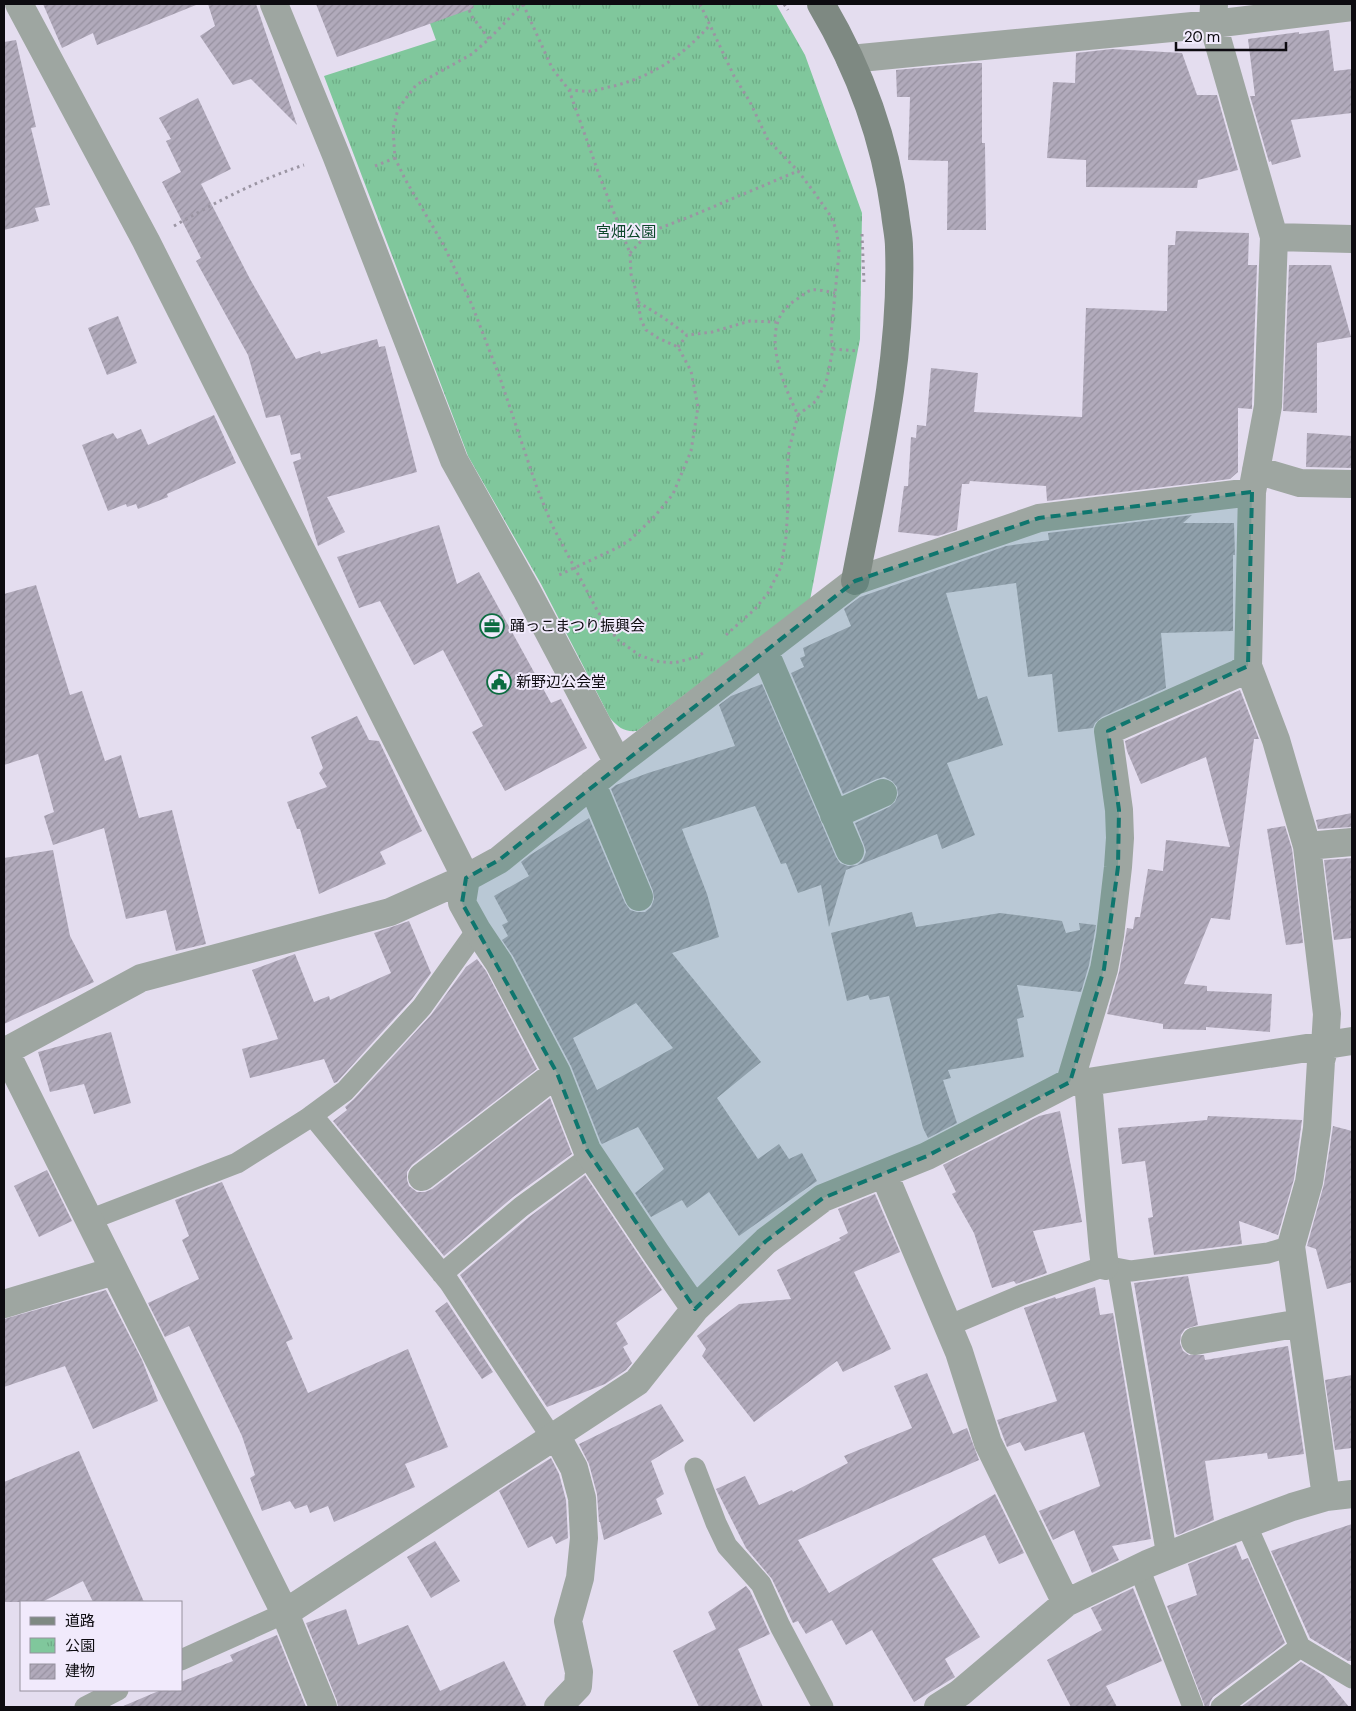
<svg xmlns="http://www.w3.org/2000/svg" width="1356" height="1711" font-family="'DM Sans','Noto Sans JP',sans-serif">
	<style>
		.park { fill: url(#park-tufts) }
		.building { fill: url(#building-hatch); fill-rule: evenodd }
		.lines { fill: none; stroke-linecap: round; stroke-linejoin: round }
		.path { stroke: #9b95a3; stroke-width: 3; stroke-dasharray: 2.5 4; stroke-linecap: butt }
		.lane { stroke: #9ea6a1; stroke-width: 21 }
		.street { stroke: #9ea6a1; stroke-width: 28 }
		.secondary { stroke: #7e8982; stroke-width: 28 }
		.marked { fill: #0f766e; fill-opacity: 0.2; stroke: #0f766e; stroke-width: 4; stroke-dasharray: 10 6; stroke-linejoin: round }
		.labels { text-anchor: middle; stroke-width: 4; stroke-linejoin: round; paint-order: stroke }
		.park-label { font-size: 15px; fill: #0c472a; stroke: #f1eafc }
		.poi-label { font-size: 15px; fill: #0d0b10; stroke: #f1eafc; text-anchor: start }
	</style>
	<defs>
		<pattern id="park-tufts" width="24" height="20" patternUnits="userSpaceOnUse" patternTransform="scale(1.25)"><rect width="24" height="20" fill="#80c79c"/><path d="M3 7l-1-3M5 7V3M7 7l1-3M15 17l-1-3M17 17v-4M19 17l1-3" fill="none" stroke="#6daa85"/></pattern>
		<pattern id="building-hatch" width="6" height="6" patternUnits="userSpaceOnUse" patternTransform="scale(1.25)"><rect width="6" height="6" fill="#b1aabb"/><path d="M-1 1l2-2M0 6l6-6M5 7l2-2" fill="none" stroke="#9791a0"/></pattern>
	</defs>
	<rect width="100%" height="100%" fill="#e4ddef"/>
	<path class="park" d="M423 4H776L805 55 862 213 860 339 810 600 637 731C624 732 619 728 610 718L541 584 468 456 324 76 436 40Z"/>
	<path class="building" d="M43 4H195L196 5 97 45 93 33 62 48Z
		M208 4H256L297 125 251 79 233 85 200 36 215 26Z
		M316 4H473L474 8 337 57Z
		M1329 30 1334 71 1352 69V113L1291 120 1301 157 1272 165 1271 161 1269 162 1250 96H1255L1248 39 1299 32V34Z
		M16 40 36 127 31 128 50 205 35 208 39 221 4 230V42Z
		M1112 49 1182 53 1197 95H1217L1238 170 1198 180 1197 188 1086 187V160L1047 158 1053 82 1075 83 1076 53Z
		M974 63H982V143H985L986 230H947L948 161 908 160 910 97H897L896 70Z
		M198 98 231 169 201 184 250 279 296 359 320 351 321 354 377 339 379 347 385 346 417 472 327 497 345 532 318 546 293 462 301 459 300 453 291 455 280 415 266 418 248 355 196 261 201 258 162 182 181 172 166 141 171 139 159 118Z
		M1176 231 1249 233 1248 265H1257L1252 404V409L1238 408V472L1230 479 1047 501 1046 486 970 481 969 484H962L957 530 938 536 898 532 904 486H908L911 437 916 438 917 425 926 426 931 368 978 373 974 412 1082 417 1086 308 1167 311 1168 245H1175Z
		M1289 265H1331L1351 337 1317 343V413L1283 411Z
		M118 316 137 363 107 375 88 328Z
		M214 415 236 463 167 494 168 497 138 509 136 504 127 507 126 504 108 511 82 445 113 433 117 439 141 429 148 445Z
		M1307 433 1352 436V468L1306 467Z
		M1192 515 1183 523H1234L1235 555H1233V631L1161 633 1166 688 1102 717 1095 723 1093 728 1058 732 1052 674 1028 677 1016 583 946 593 978 699 987 696 1003 745 947 763 975 835 942 849 937 834 846 870 829 927 821 885 798 893 786 863 781 864 755 806 682 829 707 894 719 937 672 953 761 1062 717 1098 758 1159 779 1144 789 1159 802 1153 817 1181 739 1236 709 1192 687 1208 682 1200 651 1217 635 1193 664 1169 638 1127 602 1144 601 1143 571 1066 513 956 502 940 508 936 502 925 508 922 494 896 529 876 521 862 530 855 589 818 625 903 630 910 637 912H645L651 907 654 899 653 891 611 789 616 785 648 773 735 746 719 705 731 696 762 684 836 857 840 863 848 866 857 865 863 860 866 852 864 845 855 823 889 807 895 802 898 795 897 787 892 781 884 777 877 779 843 794 791 673 804 667 800 658 805 656 803 648 851 626 844 609 860 597 1006 546 1049 540 1048 533ZM636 1003 673 1048 597 1090 573 1038Z
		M439 525 457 584 479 572 551 703 561 699 587 748 505 791 472 732 483 726 443 650 414 665 380 601 359 608 337 557Z
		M36 585 70 695 82 691 105 761 121 755 139 818 172 810 206 944 176 951 166 910 126 919 104 828 53 845 44 816 54 812 38 754 4 765V594Z
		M1240 690 1259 739H1254L1230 920 1211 918 1184 984 1207 986V991L1272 994 1270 1032 1206 1027V1030L1163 1029V1024L1107 1014 1119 972 1127 928 1133 929 1135 917H1140L1148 869 1163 871 1166 840 1230 847 1206 757 1141 784 1127 751 1125 741Z
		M357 716 369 740 379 741 422 831 380 852 386 864 319 894 300 829H297L287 802 327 787 319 773 323 768 311 737Z
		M1352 813V827L1318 829 1316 820Z
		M1285 826 1292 849 1303 943 1286 945 1267 829Z
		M53 850 70 936 94 982 4 1024V858Z
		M1352 858V938L1334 940 1324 860Z
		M912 912 916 927 1000 913 1062 921 1066 933 1080 930 1079 923 1096 925 1089 965 1081 992 1017 985 1024 1017 1017 1019 1024 1057 948 1070 951 1078 943 1080 957 1123 928 1138 923 1128 889 996 870 1000 868 995 847 1001 831 933Z
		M409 921 431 973 412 999 337 1082 334 1083 324 1059 250 1078 242 1049 278 1039 252 970 295 954 314 1002 329 996 330 1000 391 973 374 933Z
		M477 959 486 971 537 1069 412 1165 407 1172V1180L409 1186 417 1192H425L432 1189 550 1098 572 1154 513 1197 444 1256 333 1121 347 1110 345 1107 354 1099 431 1015 466 967Z
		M111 1032 131 1103 94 1114 84 1084 50 1092 38 1052Z
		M1060 1111 1082 1222 1033 1231 1047 1273 1016 1284 1014 1281 992 1288 974 1233 952 1194 956 1192 943 1165 1039 1116Z
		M1208 1116 1302 1120 1294 1179 1278 1235 1239 1221 1242 1244 1154 1255 1148 1218 1153 1217 1145 1161 1122 1164 1118 1128 1207 1120Z
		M1333 1126 1352 1131V1282L1327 1289 1316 1249 1307 1246 1324 1184Z
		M47 1170 72 1221 39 1237 14 1186Z
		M585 1175 662 1290 616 1323 628 1344 623 1347 632 1363 626 1370 605 1384 547 1407 460 1275 529 1217Z
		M222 1182 293 1339 286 1342 308 1393 408 1349 448 1447 405 1464 415 1487 334 1522 328 1506 310 1513 307 1505 295 1509 290 1501 262 1511 250 1478 255 1475 242 1436 189 1326 165 1337 148 1303 199 1279 182 1240 189 1236 175 1200Z
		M875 1194 900 1252 854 1272 891 1349 843 1372 837 1361 754 1422 702 1356 706 1349 697 1336 739 1304 791 1299 777 1270 841 1240 839 1238 848 1233 838 1209Z
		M1188 1276 1198 1325 1185 1329 1181 1335 1180 1343 1183 1351 1189 1355H1204L1205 1360 1288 1346 1304 1454 1268 1459 1267 1453 1205 1461 1214 1520 1178 1535 1176 1534 1134 1283Z
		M1095 1287 1100 1315 1113 1313 1151 1539 1112 1546 1119 1560 1092 1573 1074 1530 1053 1540 1039 1511 1100 1486 1084 1432 1025 1451 1020 1442 1007 1447 997 1420 1057 1401 1024 1308 1055 1297 1056 1299Z
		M106 1290 142 1360 158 1401 93 1429 65 1366 4 1387V1319Z
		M447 1302 493 1372 482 1379 435 1311Z
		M927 1373 953 1434 967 1428 979 1460 798 1540 829 1593 995 1494 1024 1553 999 1564 985 1535 932 1559 980 1637 945 1659 955 1677 914 1702 872 1630 846 1645 832 1620 806 1634 798 1621 793 1623 772 1579 746 1548 716 1489 745 1476 759 1505 792 1490 793 1492 848 1463 844 1456 912 1428 894 1386Z
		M1352 1375V1448L1335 1450 1325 1380Z
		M661 1404 684 1441 651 1461 664 1494 656 1499 662 1514 604 1540 600 1522H599L597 1494 589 1464 579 1444Z
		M79 1451 144 1602H93L83 1581 42 1602H4V1482Z
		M551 1458 559 1474 566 1500 568 1538 556 1544 552 1536 528 1548 499 1491Z
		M1352 1524V1661H1348L1310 1638 1271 1551Z
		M435 1541 460 1581 431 1598 407 1557Z
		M1236 1545 1242 1560 1248 1558 1285 1643 1213 1697 1210 1702 1209 1707H1205L1167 1606 1197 1595 1188 1564Z
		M746 1586 750 1591 770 1634 738 1649 763 1707H699L673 1651 716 1629 708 1612Z
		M1133 1588 1162 1661 1106 1686 1117 1707H1071L1047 1660 1102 1630 1091 1608Z
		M346 1609 358 1645 408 1625 440 1691 504 1661 527 1707H338L337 1701 306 1623Z
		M277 1635 306 1707H121L161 1690H181V1682L233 1661 230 1655Z
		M1301 1662 1324 1676 1349 1707H1241Z"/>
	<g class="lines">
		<path class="path" d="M467 4 471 15 489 39
			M523 4 489 39 472 54 416 85 398 109 393 129 395 158 405 179 443 244 472 305 500 378 536 485 552 525 598 612 617 639 639 655 655 661 674 663 697 657 706 651
			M523 4 552 68 569 90 601 180 630 253 631 274 636 291 641 320 646 330 658 338 678 347 691 371 698 407 691 451 673 494 655 516 631 539 619 547 557 576
			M700 4 734 76 750 102 768 140 798 171 814 192 832 218 837 233 839 253 831 335 833 349 826 383 816 401 798 415C783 384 756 323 796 300 800 297 807 291 812 290 819 289 829 292 835 293
			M784 4 788 10
			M569 90C576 90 584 92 592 91 599 90 607 87 614 86 655 75 681 57 710 25
			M375 166 395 158
			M174 226C216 202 258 180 304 165
			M862 234 864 283
			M630 253 646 236 660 228 689 217 798 171
			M638 302 664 318 687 335
			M678 347 687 335 712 332 750 321 776 322
			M833 349 857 351
			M726 635 755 609 768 593 781 567 786 537 788 505 787 472 789 449 798 415"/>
		<path class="lane" d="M312 1115 449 1282 552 1438
			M89 1220 237 1163 307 1119 345 1091 422 1007 477 930
			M1118 1270 1167 1556
			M442 1274 521 1207 592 1155
			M948 1326 1022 1295 1105 1266 1131 1271 1268 1253 1291 1246
			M695 1468 716 1523 727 1546 761 1584 780 1626 823 1707
			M1246 1524 1300 1647 1352 1678
			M1139 1568 1193 1707
			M181 1660 285 1613
			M85 1707 118 1690
			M1221 1707 1300 1647"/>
		<path class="street" d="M19 4 146 241 466 878 462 903 477 930 499 963 557 1073 587 1150 656 1253 695 1309
			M274 4 336 155 454 460 527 591 618 763
			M1214 4 1213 24 1274 237 1268 406 1252 492 1248 666 1276 740 1307 846 1327 1014 1325 1046 1321 1061 1317 1128 1309 1182 1291 1246 1326 1497
			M850 59 1213 24 1352 7
			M1274 237 1352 239
			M1256 470 1300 483 1352 484
			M764 650 850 851
			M592 784 639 897
			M834 815 883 793
			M1307 846 1352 842
			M5 1051 285 1613 323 1707
			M4 1052 141 978 390 912 466 878 499 860 618 763 855 581 1039 518 1252 492
			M1070 1082 1104 969 1110 936 1118 867 1120 838 1119 810 1108 731 1239 673 1248 666
			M1088 1082 1103 1251 1105 1266
			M884 1174 959 1352 988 1443 1066 1603
			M422 1177 557 1073
			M4 1304 114 1271
			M1195 1341 1301 1323
			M556 1435 574 1468 582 1498 584 1538 580 1578 568 1621 579 1672 578 1686 558 1707
			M285 1613 637 1382 695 1309 766 1241 823 1198 927 1156 1070 1082H1088L1352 1041
			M938 1707 960 1693 1066 1603 1147 1564 1231 1530 1292 1507 1326 1497 1352 1494"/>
		<path class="secondary" d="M821 4C859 68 885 139 895 213 896 224 899 236 899 247 903 359 876 471 855 581"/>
	</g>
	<path class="marked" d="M1252 492 1248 666 1108 731 1119 810 1118 867 1104 969 1070 1082 927 1156 823 1198 766 1241 695 1309 587 1150 557 1073 462 903 466 878 499 860 855 581 1039 518Z"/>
	<defs>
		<g id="office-ring" transform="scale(1.25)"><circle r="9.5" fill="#f1eafc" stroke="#0c6c40" stroke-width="1.5"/><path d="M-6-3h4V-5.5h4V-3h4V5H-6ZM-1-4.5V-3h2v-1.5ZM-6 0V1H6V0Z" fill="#0c6c40"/></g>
		<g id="civic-ring" transform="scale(1.25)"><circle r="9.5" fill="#f1eafc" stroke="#0c6c40" stroke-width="1.5"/><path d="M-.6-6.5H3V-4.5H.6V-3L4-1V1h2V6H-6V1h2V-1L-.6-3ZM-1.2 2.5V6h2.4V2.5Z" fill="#0c6c40"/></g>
	</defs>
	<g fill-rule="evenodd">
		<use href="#office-ring" x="492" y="626"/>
		<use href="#civic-ring" x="499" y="682"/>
	</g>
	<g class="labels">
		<g class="park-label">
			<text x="626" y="237">宮畑公園</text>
		</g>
		<g class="poi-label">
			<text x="510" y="631">踊っこまつり振興会</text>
			<text x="516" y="687">新野辺公会堂</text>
		</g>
	</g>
	<rect width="1356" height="1711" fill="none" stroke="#0d0b10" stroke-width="10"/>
	<rect x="20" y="1601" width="162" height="90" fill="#f1eafc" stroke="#96919e"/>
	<rect x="30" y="1617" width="25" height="8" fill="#7e8982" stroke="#96919e"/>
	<text x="65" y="1626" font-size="15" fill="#0d0b10">道路</text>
	<rect x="30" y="1638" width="25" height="15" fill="url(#park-tufts)" stroke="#96919e"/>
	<text x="65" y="1651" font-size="15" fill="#0d0b10">公園</text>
	<rect x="30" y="1664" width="25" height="15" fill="url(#building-hatch)" stroke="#96919e"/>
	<text x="65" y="1676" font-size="15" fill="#0d0b10">建物</text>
	<path d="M1176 42v8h110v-8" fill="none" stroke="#0d0b10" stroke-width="2.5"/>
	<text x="1184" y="42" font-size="15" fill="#0d0b10" stroke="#f1eafc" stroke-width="4" paint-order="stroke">20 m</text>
</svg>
